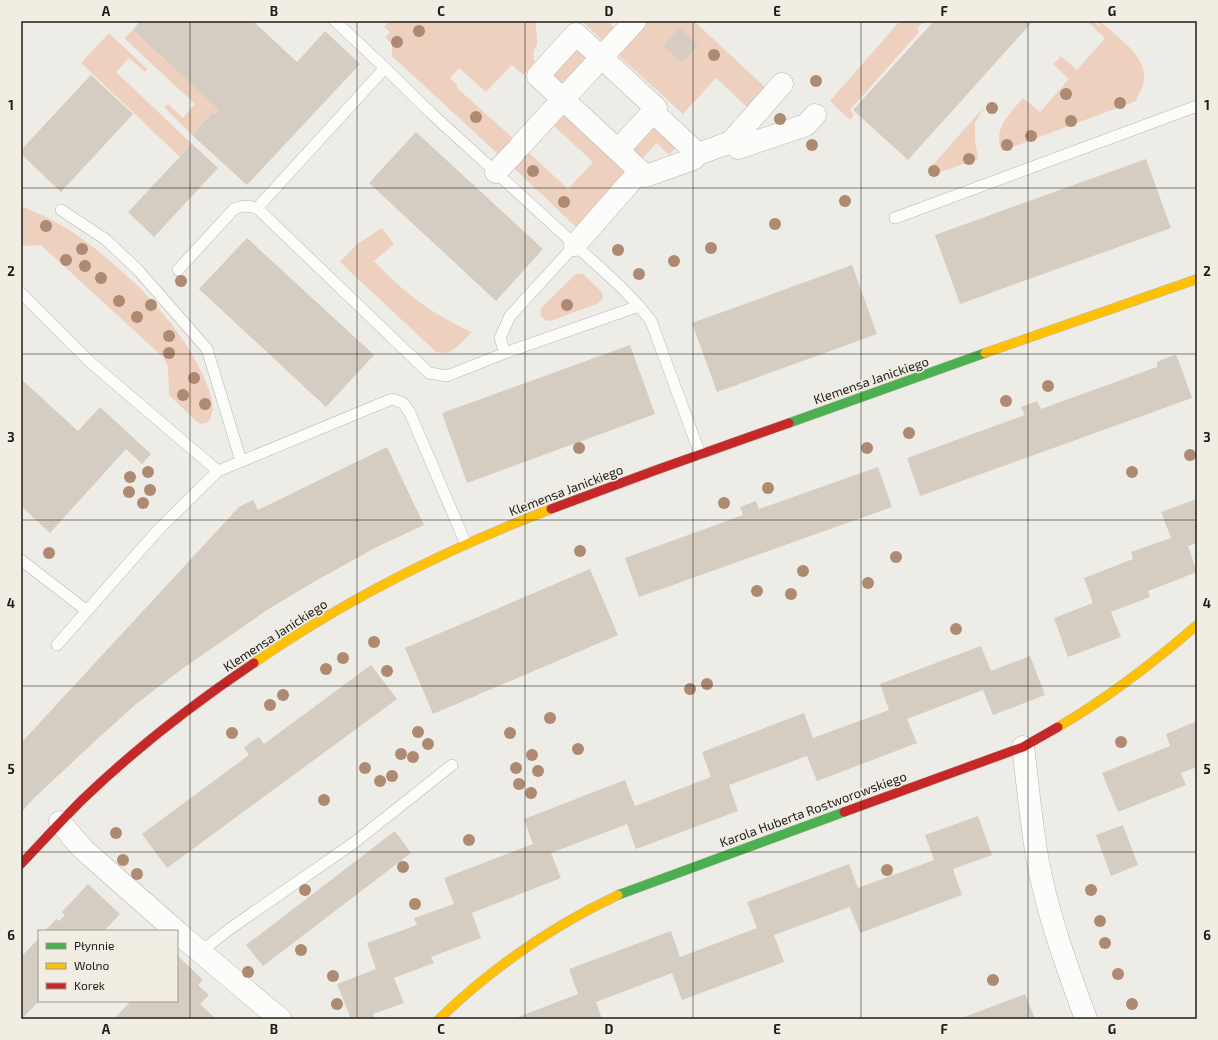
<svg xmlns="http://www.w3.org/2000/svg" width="1218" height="1040" font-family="'Exo 2',sans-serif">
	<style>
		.green { fill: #eed0bf }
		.building { fill: #d5cdc2 }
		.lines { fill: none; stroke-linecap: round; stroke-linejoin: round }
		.lane-casing { stroke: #b8b6b2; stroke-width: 12 }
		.street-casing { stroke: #b8b6b2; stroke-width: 23 }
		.fast-casing { stroke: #b8b6b2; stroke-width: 10 }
		.slow-casing { stroke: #b8b6b2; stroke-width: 10 }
		.jam-casing { stroke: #b8b6b2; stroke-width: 10 }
		.lane { stroke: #fcfcfb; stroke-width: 11 }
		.street { stroke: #fcfcfb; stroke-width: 22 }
		.fast { stroke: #4caf50; stroke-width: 9 }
		.slow { stroke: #ffc107; stroke-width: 9 }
		.jam { stroke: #c62828; stroke-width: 9 }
		.tree { fill: #ad8a71 }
		.grid { fill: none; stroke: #1d1c18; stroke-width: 1; stroke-opacity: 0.55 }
		.labels { text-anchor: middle; stroke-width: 3.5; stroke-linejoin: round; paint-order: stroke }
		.street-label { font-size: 13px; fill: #1d1c18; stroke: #f1ede3 }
		.neatline { fill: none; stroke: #1d1c18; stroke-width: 1.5 }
		.grid-label { font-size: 13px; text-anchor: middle; font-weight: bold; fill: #1d1c18 }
	</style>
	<rect width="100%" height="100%" fill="#eeece6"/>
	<path class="green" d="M389 21H536C535 28 537 34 537 41 538 49 530 49 535 62L523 75 512 65 486 92 459 68 450 78 458 86 457 88 514 139 499 155 392 56V44L385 37 390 32 384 27Z
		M582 21H607L616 29 604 42Z
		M648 21H694L769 91 750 110 716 78 683 114 618 55Z
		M900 21H924L917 29 919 32 850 110 854 115 850 120 830 101Z
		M1092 21H1093L1100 27 1101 26 1097 22 1100 21C1116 36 1148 57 1144 81 1143 88 1138 95 1136 101L1002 151C992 129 1010 113 1023 98L1040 112 1069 79 1053 64 1061 56 1077 70 1105 38 1089 23Z
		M133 30 219 110 215 114 213 112 192 135 164 107 168 104 183 118 195 104 124 38Z
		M109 33 147 69 145 72 129 58 116 72 192 144 180 157 81 63Z
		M578 45 591 57 562 88 549 76Z
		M984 107 975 123V140L978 159 932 175 930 168Z
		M564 114 628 173 577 228 514 168 528 152 568 189 593 162 553 125Z
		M655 124 678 145 669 155 657 143 639 162 628 153Z
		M21 206C43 215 66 226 85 241 132 276 188 331 208 388 212 399 216 412 208 422L201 424 196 421 169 395 168 367 164 358 42 246 40 245 21 246Z
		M382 228 394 244 374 261C403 292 433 315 472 332 463 341 450 359 435 351L340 262 356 245Z
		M576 274H583L601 291 603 296 602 299 597 304 550 321 545 320 541 316V309L543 306Z"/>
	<path class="building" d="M140 21H253L297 62 325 31 360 64 247 185 192 135 213 112 215 114 219 110 133 30Z
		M934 21H1033L908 160 853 110Z
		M680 28 698 45 682 63 663 46Z
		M91 75 133 114 61 192 21 154V150Z
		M416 132 543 249 496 301 369 183Z
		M192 144 218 168 154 237 128 212Z
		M1146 159 1171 228 960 304 935 235Z
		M247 238 374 355 326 407 199 289Z
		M852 265 877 334 717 392 692 323Z
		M630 345 655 414 467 483 442 413Z
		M1174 355H1176L1178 359 1192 398 920 496 907 458 1025 415 1021 407 1037 401 1041 409 1157 367V362L1159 361Z
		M21 379 78 431 100 407 151 454 142 464 126 449 50 533 21 506Z
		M387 447 424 525 377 547 317 580 267 610 182 669 136 704 94 742 33 799 21 813V743L239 507 253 500 258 510Z
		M878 467 892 507 639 597 625 558 743 515 740 507 756 501 759 509Z
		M1197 499V543L1188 546 1197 572 1148 591 1150 597 1111 612 1121 637 1068 657 1054 618 1093 603 1084 578 1133 559 1131 552 1171 538 1161 512Z
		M590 569 618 635 433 714 405 648Z
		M981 646 991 671 1030 656 1045 695 993 715 983 690 907 719 917 743 817 781 807 756 729 785 738 811 636 849 627 824 551 853 561 878 472 913 481 938 431 957 434 963 394 978 404 1003 373 1014 375 1019H351L337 984 376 969 367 943 417 925 414 918 454 904 444 878 533 844 524 819 625 780 635 806 711 777 702 752 804 713 813 738 889 710 880 684Z
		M371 665 397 699 167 868 142 834 249 755 244 748 252 741 259 737 264 744Z
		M1197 721V767L1181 773 1186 785 1118 812 1102 773 1170 746 1166 734Z
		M978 816 992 855 953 869 962 895 860 933 850 907 774 935 784 962 682 1000 672 973 596 1002 602 1019H513L578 994 569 969 671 931 680 957 757 928 747 902 849 864 858 888 934 860 925 835Z
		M1123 825 1138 865 1111 876 1096 835Z
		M395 831 411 853 263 966 246 945Z
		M88 884 120 914 104 931H45L56 919 59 921 65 915 62 912Z
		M39 938V1001L22 1019H21V957Z
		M177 955 203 980 198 985 209 995 200 1004 216 1019H174L172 1017 170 1019H114L131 1001H177Z
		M1025 994 1035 1019H959Z"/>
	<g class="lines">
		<g class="lane-casing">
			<path id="lane" d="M335 21 385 68
				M257 208 385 68 432 114 620 286 639 306 651 321 700 454
				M61 210 105 239 138 270 207 349 241 461
				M895 218 1197 106
				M178 270 234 209C242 205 248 206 257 208L429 373 447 376 505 353 639 306
				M21 293 90 362 218 471
				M505 353 500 338 510 316 575 245
				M21 560 87 611
				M57 645 159 529 218 471 392 399 403 403 410 413 466 544
				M200 952 231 928 355 842 452 765"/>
		</g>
		<g class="street-casing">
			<path id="street" d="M731 142 738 148 806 125 815 115
				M520 146 635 21
				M618 150 653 112
				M640 171 646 176 693 159 698 154 731 142 782 84
				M496 172 514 153
				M575 245 640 171 538 76 576 34 656 108 653 112 698 154
				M1023 747C1028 785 1031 824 1038 862 1048 916 1067 967 1086 1019
				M60 822 74 839 84 850 176 931
				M177 932 280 1019"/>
		</g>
		<g class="fast-casing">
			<path id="fast" d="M789 423 985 353
				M618 895 844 812"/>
		</g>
		<g class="slow-casing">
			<path id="slow" d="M985 353 1197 279
				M254 663C346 599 447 549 551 509
				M1058 727C1108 698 1153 663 1197 625
				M439 1019C493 967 550 927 618 895"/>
		</g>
		<g class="jam-casing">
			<path id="jam" d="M551 509 659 469 789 423
				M844 812 1023 747 1058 727
				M21 864C41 843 61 821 82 800 135 749 193 704 254 663"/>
		</g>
		<use href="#lane" class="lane"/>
		<use href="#street" class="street"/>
		<use href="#fast" class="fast"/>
		<use href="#slow" class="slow"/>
		<use href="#jam" class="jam"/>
	</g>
	<g class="tree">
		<circle cx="419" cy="31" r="6"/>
		<circle cx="397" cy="42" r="6"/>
		<circle cx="714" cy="55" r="6"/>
		<circle cx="816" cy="81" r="6"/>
		<circle cx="1066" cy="94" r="6"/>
		<circle cx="1120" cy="103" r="6"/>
		<circle cx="992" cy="108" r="6"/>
		<circle cx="476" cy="117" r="6"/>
		<circle cx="780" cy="119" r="6"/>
		<circle cx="1071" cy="121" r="6"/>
		<circle cx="1031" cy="136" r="6"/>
		<circle cx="812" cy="145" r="6"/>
		<circle cx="1007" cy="145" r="6"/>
		<circle cx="969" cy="159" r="6"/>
		<circle cx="533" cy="171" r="6"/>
		<circle cx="934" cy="171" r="6"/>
		<circle cx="845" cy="201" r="6"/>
		<circle cx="564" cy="202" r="6"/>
		<circle cx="775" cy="224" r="6"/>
		<circle cx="46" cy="226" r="6"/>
		<circle cx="711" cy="248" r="6"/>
		<circle cx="82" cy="249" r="6"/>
		<circle cx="618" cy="250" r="6"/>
		<circle cx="66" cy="260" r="6"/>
		<circle cx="674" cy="261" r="6"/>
		<circle cx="85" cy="266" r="6"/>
		<circle cx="639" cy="274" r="6"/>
		<circle cx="101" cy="278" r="6"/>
		<circle cx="181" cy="281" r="6"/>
		<circle cx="119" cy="301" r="6"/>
		<circle cx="151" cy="305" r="6"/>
		<circle cx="567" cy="305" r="6"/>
		<circle cx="137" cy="317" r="6"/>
		<circle cx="169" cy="336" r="6"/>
		<circle cx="169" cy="353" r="6"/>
		<circle cx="194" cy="378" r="6"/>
		<circle cx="1048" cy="386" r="6"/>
		<circle cx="183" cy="395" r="6"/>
		<circle cx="1006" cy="401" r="6"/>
		<circle cx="205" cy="404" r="6"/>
		<circle cx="909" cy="433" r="6"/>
		<circle cx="579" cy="448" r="6"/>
		<circle cx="867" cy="448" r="6"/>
		<circle cx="1190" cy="455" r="6"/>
		<circle cx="148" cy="472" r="6"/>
		<circle cx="1132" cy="472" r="6"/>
		<circle cx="130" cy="477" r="6"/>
		<circle cx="768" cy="488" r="6"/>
		<circle cx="150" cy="490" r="6"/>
		<circle cx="129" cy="492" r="6"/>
		<circle cx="143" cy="503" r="6"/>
		<circle cx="724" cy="503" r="6"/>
		<circle cx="580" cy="551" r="6"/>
		<circle cx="49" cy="553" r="6"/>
		<circle cx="896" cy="557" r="6"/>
		<circle cx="803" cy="571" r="6"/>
		<circle cx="868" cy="583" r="6"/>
		<circle cx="757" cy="591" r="6"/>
		<circle cx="791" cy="594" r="6"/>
		<circle cx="956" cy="629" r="6"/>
		<circle cx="374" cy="642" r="6"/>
		<circle cx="343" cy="658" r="6"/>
		<circle cx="326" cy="669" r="6"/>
		<circle cx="387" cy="671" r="6"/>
		<circle cx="707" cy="684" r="6"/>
		<circle cx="690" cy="689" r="6"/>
		<circle cx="283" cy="695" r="6"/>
		<circle cx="270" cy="705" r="6"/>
		<circle cx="550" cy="718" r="6"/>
		<circle cx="418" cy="732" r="6"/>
		<circle cx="232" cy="733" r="6"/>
		<circle cx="510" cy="733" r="6"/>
		<circle cx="1121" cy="742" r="6"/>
		<circle cx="428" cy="744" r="6"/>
		<circle cx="578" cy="749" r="6"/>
		<circle cx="401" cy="754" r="6"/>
		<circle cx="532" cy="755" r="6"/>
		<circle cx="413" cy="757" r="6"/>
		<circle cx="365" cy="768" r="6"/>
		<circle cx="516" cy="768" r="6"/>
		<circle cx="538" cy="771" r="6"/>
		<circle cx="392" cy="776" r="6"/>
		<circle cx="380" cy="781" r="6"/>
		<circle cx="519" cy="784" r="6"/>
		<circle cx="531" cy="793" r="6"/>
		<circle cx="324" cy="800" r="6"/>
		<circle cx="116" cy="833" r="6"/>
		<circle cx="469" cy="840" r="6"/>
		<circle cx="123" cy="860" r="6"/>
		<circle cx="403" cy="867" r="6"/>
		<circle cx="887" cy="870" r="6"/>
		<circle cx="137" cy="874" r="6"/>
		<circle cx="305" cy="890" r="6"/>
		<circle cx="1091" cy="890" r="6"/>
		<circle cx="415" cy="904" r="6"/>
		<circle cx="1100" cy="921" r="6"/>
		<circle cx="1105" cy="943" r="6"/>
		<circle cx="301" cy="950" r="6"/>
		<circle cx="248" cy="972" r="6"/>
		<circle cx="1118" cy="974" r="6"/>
		<circle cx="333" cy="976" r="6"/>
		<circle cx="993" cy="980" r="6"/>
		<circle cx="337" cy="1004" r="6"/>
		<circle cx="1132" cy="1004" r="6"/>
	</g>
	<path class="grid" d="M190 21V1019M357 21V1019M525 21V1019M693 21V1019M861 21V1019M1028 21V1019M21 188H1197M21 354H1197M21 520H1197M21 686H1197M21 852H1197"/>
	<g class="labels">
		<g class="street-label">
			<text transform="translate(871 380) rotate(-19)" y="5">Klemensa Janickiego</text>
			<text transform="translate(566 490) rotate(-21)" y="5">Klemensa Janickiego</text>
			<text transform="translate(275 635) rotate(-33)" y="5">Klemensa Janickiego</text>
			<text transform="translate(813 809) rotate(-20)" y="5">Karola Huberta Rostworowskiego</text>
		</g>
	</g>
	<rect width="1218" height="1040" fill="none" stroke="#f1ede3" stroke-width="44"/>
	<rect x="38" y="930" width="140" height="72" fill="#f1ede3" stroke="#9c9992"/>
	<rect x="46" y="943" width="20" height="6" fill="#4caf50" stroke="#9c9992"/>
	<text x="74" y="950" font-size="12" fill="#1d1c18">Płynnie</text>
	<rect x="46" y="963" width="20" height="6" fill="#ffc107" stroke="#9c9992"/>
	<text x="74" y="970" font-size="12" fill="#1d1c18">Wolno</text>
	<rect x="46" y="983" width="20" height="6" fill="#c62828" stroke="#9c9992"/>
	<text x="74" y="990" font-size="12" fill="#1d1c18">Korek</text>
	<rect x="22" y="22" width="1174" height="996" class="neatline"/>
	<g class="grid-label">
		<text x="106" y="16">A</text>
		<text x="274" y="16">B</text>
		<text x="441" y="16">C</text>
		<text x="609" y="16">D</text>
		<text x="777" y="16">E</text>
		<text x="944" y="16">F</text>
		<text x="1112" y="16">G</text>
		<text x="11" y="110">1</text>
		<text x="1207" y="110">1</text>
		<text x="11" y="276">2</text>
		<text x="1207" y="276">2</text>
		<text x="11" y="442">3</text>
		<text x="1207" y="442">3</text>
		<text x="11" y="608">4</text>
		<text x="1207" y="608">4</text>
		<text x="11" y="774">5</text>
		<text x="1207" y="774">5</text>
		<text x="11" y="940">6</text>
		<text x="1207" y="940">6</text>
		<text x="106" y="1034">A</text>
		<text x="274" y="1034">B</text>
		<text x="441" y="1034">C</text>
		<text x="609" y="1034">D</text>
		<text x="777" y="1034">E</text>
		<text x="944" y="1034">F</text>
		<text x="1112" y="1034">G</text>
	</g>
</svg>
